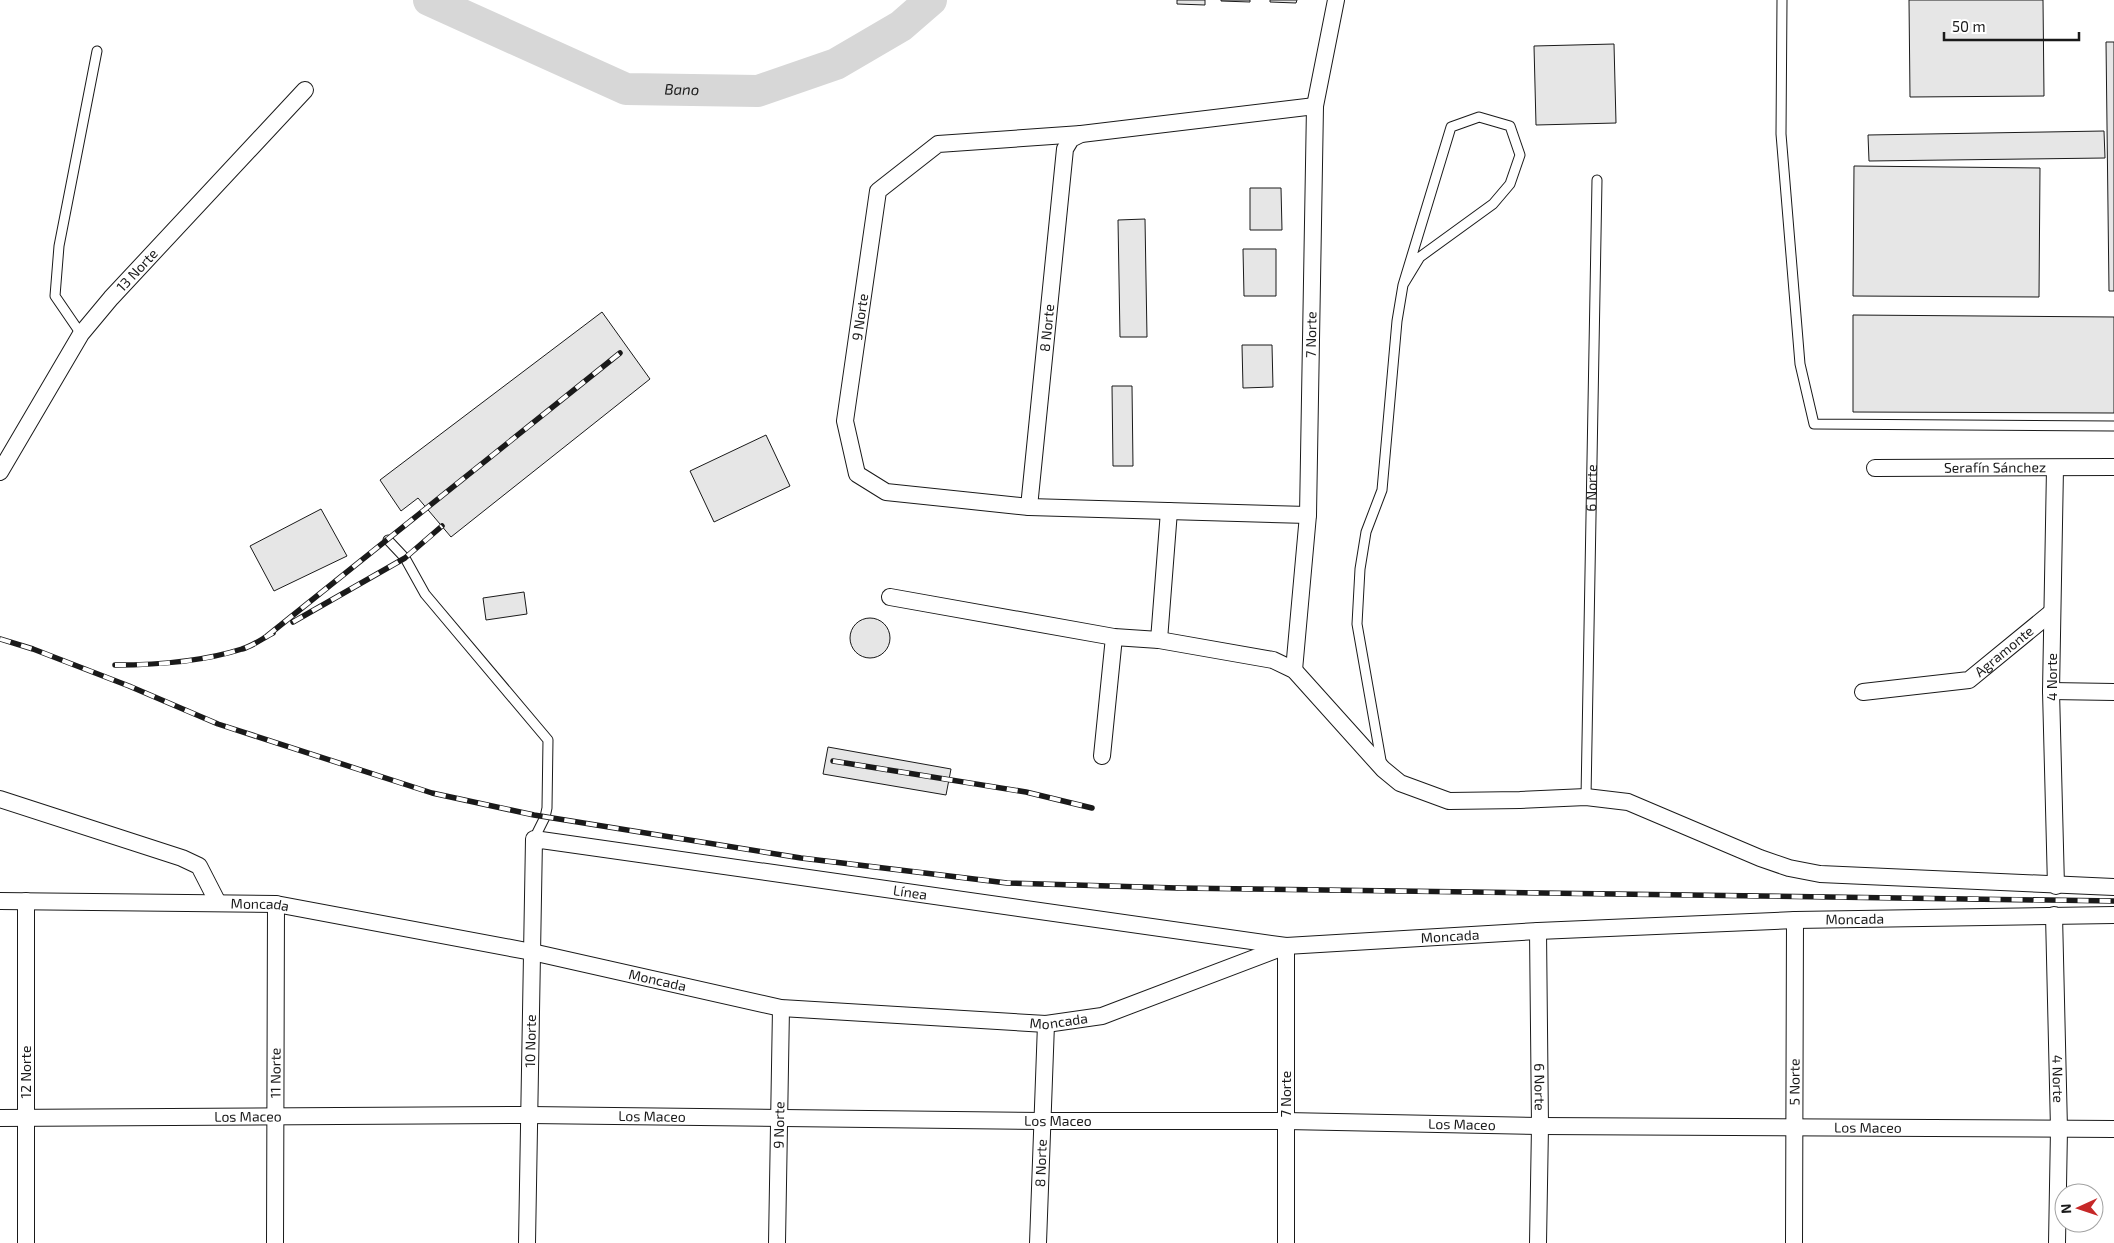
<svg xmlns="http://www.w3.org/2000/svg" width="2114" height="1243" font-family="'Exo 2',sans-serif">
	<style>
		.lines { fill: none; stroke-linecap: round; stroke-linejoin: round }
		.river { stroke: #d7d7d7; stroke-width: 32 }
		.building { fill: #e6e6e6; stroke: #1a1a1a }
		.lane-casing { stroke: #1a1a1a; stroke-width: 11 }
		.street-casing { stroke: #1a1a1a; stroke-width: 18 }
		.lane { stroke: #fff; stroke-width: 9 }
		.street { stroke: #fff; stroke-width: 16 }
		.rail-casing { stroke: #1a1a1a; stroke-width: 5.5 }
		.rail { stroke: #fff; stroke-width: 4; stroke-dasharray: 11; stroke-linecap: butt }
		.labels { text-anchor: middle; stroke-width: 4; stroke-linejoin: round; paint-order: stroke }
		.street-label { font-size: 14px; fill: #1a1a1a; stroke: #fff }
		.water-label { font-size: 15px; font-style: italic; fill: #1a1a1a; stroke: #fff }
	</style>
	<rect width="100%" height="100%" fill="#fff"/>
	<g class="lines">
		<path class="river" id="s1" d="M429 0 626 89 758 91 836 64 901 26 931 0"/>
	</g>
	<path class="building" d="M1177 0H1205V5L1177 4Z
		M1221 0H1250V2L1221 1Z
		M1270 0H1297L1296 3 1270 2Z
		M1909 0H2043L2044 96 1910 97Z
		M2106 42H2114V291H2109Z
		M1614 44 1616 123 1536 125 1534 46Z
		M2104 131 2105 158 1869 161 1868 135Z
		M1854 166 2040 168 2039 297 1853 296Z
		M1250 188H1281L1282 230H1250Z
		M1145 219 1147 337H1120L1118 220Z
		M1243 249H1276V296H1244Z
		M602 312 650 379 451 537 418 498 401 511 380 480Z
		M1853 315 2114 317V413L1853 412Z
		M1242 345H1272L1273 387 1243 388Z
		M1112 386H1132L1133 466H1113Z
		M766 435 790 486 714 522 690 471Z
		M321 509 347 556 274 591 250 546Z
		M524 592 527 614 486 620 483 598Z
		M850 638a20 20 0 1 1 40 0a20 20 0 1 1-40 0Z
		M828 747 951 769 946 795 823 774Z"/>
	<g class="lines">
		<g class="lane-casing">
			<g id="lane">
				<path d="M1782 0 1781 134 1800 364 1814 424 2114 426"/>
				<path d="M81 334 55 296 59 246 97 51"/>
				<path d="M388 540 405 558 425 594 548 740 547 808 545 817 534 839"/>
				<path d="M1382 766 1357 624 1360 569 1366 532 1382 490 1397 321 1403 285 1420 257 1493 204 1510 184 1520 155 1510 126 1479 117 1451 127 1403 285"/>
				<path id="s2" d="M1586 797 1597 180"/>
			</g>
		</g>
		<g class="street-casing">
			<g id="street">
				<path d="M1081 134 938 144 878 191 845 421 857 474 886 492 1029 507 1308 515"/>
				<path id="s3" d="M1875 468 2114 467"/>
				<path d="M2055 468 2051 691 2056 886"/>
				<path id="s4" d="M0 472 81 334 111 298 305 90"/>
				<path id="s5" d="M1029 507 1065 149 1071 139 1081 134 1315 106"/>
				<path d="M890 597 1114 637 1159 640 1273 660 1294 670 1383 769 1400 783 1449 801 1520 800 1586 797 1628 802 1760 858 1789 868 1820 874 2114 887"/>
				<path d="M1159 640 1169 511"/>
				<path id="s6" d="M1294 670 1308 515 1315 106 1336 0"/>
				<path d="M2051 691 2114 692"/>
				<path id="s7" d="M1863 692 1969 680 2052 612"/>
				<path d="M1102 756 1114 637"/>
				<path d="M0 799 182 858 199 866 218 903"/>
				<path id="s8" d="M0 901 276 904 532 952 781 1008 1046 1024 1102 1016 1286 946 1538 931 1795 920 2114 915"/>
				<path id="s9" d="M2054 915 2059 1129 2057 1243"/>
				<path id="s10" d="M1538 931 1540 1126 1538 1243"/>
				<path id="s11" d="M0 1118 529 1115 1043 1121H1286L1540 1126 2114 1129"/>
				<path d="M26 1243V901"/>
				<path id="s12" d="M275 1243 276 904"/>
				<path id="s13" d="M527 1243 534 839 1286 946V1243"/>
				<path id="s14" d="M777 1243 781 1008"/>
				<path id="s15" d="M1038 1243 1046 1024"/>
				<path id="s16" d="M1794 1243 1795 920"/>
			</g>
		</g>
		<use href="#lane" class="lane"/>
		<use href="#street" class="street"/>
		<g class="rail-casing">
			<path id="rail" d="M293 622 405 558 442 526
				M267 636 620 353
				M0 639 33 649 129 686 218 724 432 793 534 815 801 858 1007 883 1177 888 2114 901
				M115 665C157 665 201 662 242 649 253 646 263 638 273 633
				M833 761 1026 792 1092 808"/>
		</g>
		<use href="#rail" class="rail"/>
	</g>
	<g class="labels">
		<g class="street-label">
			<text dy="5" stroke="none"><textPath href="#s4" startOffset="245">13 Norte</textPath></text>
			<text transform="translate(860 317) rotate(-82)" y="5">9 Norte</text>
			<text dy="5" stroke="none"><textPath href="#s5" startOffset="180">8 Norte</textPath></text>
			<text dy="5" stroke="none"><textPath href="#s6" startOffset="336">7 Norte</textPath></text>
			<text dy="5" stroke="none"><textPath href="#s3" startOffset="120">Serafín Sánchez</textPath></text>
			<text dy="5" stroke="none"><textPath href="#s2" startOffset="309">6 Norte</textPath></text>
			<text dy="5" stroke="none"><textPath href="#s7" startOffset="152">Agramonte</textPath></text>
			<text transform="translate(2052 677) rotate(-90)" y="5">4 Norte</text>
			<text dy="5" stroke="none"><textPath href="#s13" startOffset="784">Línea</textPath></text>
			<text dy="5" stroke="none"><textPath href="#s8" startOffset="260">Moncada</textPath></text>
			<text dy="5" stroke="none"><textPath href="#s8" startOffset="1880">Moncada</textPath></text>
			<text dy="5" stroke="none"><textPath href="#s8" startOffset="1475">Moncada</textPath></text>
			<text dy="5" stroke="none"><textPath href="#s8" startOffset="665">Moncada</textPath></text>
			<text dy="5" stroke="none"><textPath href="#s8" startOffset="1070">Moncada</textPath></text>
			<text dy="5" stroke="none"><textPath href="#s13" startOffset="202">10 Norte</textPath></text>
			<text transform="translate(26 1072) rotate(-90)" y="5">12 Norte</text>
			<text dy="5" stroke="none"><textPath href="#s12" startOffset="170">11 Norte</textPath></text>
			<text dy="5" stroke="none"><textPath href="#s9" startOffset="164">4 Norte</textPath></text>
			<text dy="5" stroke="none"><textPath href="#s16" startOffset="161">5 Norte</textPath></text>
			<text dy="5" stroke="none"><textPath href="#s10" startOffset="156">6 Norte</textPath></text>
			<text transform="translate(1286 1094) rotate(-90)" y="5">7 Norte</text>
			<text dy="5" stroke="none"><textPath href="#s11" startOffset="652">Los Maceo</textPath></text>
			<text dy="5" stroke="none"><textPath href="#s11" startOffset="248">Los Maceo</textPath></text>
			<text dy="5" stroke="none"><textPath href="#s11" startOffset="1058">Los Maceo</textPath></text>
			<text dy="5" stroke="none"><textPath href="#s11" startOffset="1462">Los Maceo</textPath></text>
			<text dy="5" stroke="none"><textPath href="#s14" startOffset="118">9 Norte</textPath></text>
			<text dy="5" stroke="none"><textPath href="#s11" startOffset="1868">Los Maceo</textPath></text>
			<text dy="5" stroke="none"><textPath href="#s15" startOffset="80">8 Norte</textPath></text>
		</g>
		<g class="water-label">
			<text dy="5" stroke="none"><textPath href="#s1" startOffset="272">Bano</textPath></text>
		</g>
	</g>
	<g transform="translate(2079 1208) rotate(267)"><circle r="24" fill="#ffffff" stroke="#a3a3a3"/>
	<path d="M0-4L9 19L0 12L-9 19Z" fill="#c62828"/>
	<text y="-8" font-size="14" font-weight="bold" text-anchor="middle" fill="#1a1a1a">N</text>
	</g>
	<path d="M1944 32v8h135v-8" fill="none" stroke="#1a1a1a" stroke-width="2.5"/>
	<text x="1952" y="32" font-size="15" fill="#1a1a1a" stroke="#ffffff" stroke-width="4" paint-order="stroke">50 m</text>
</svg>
